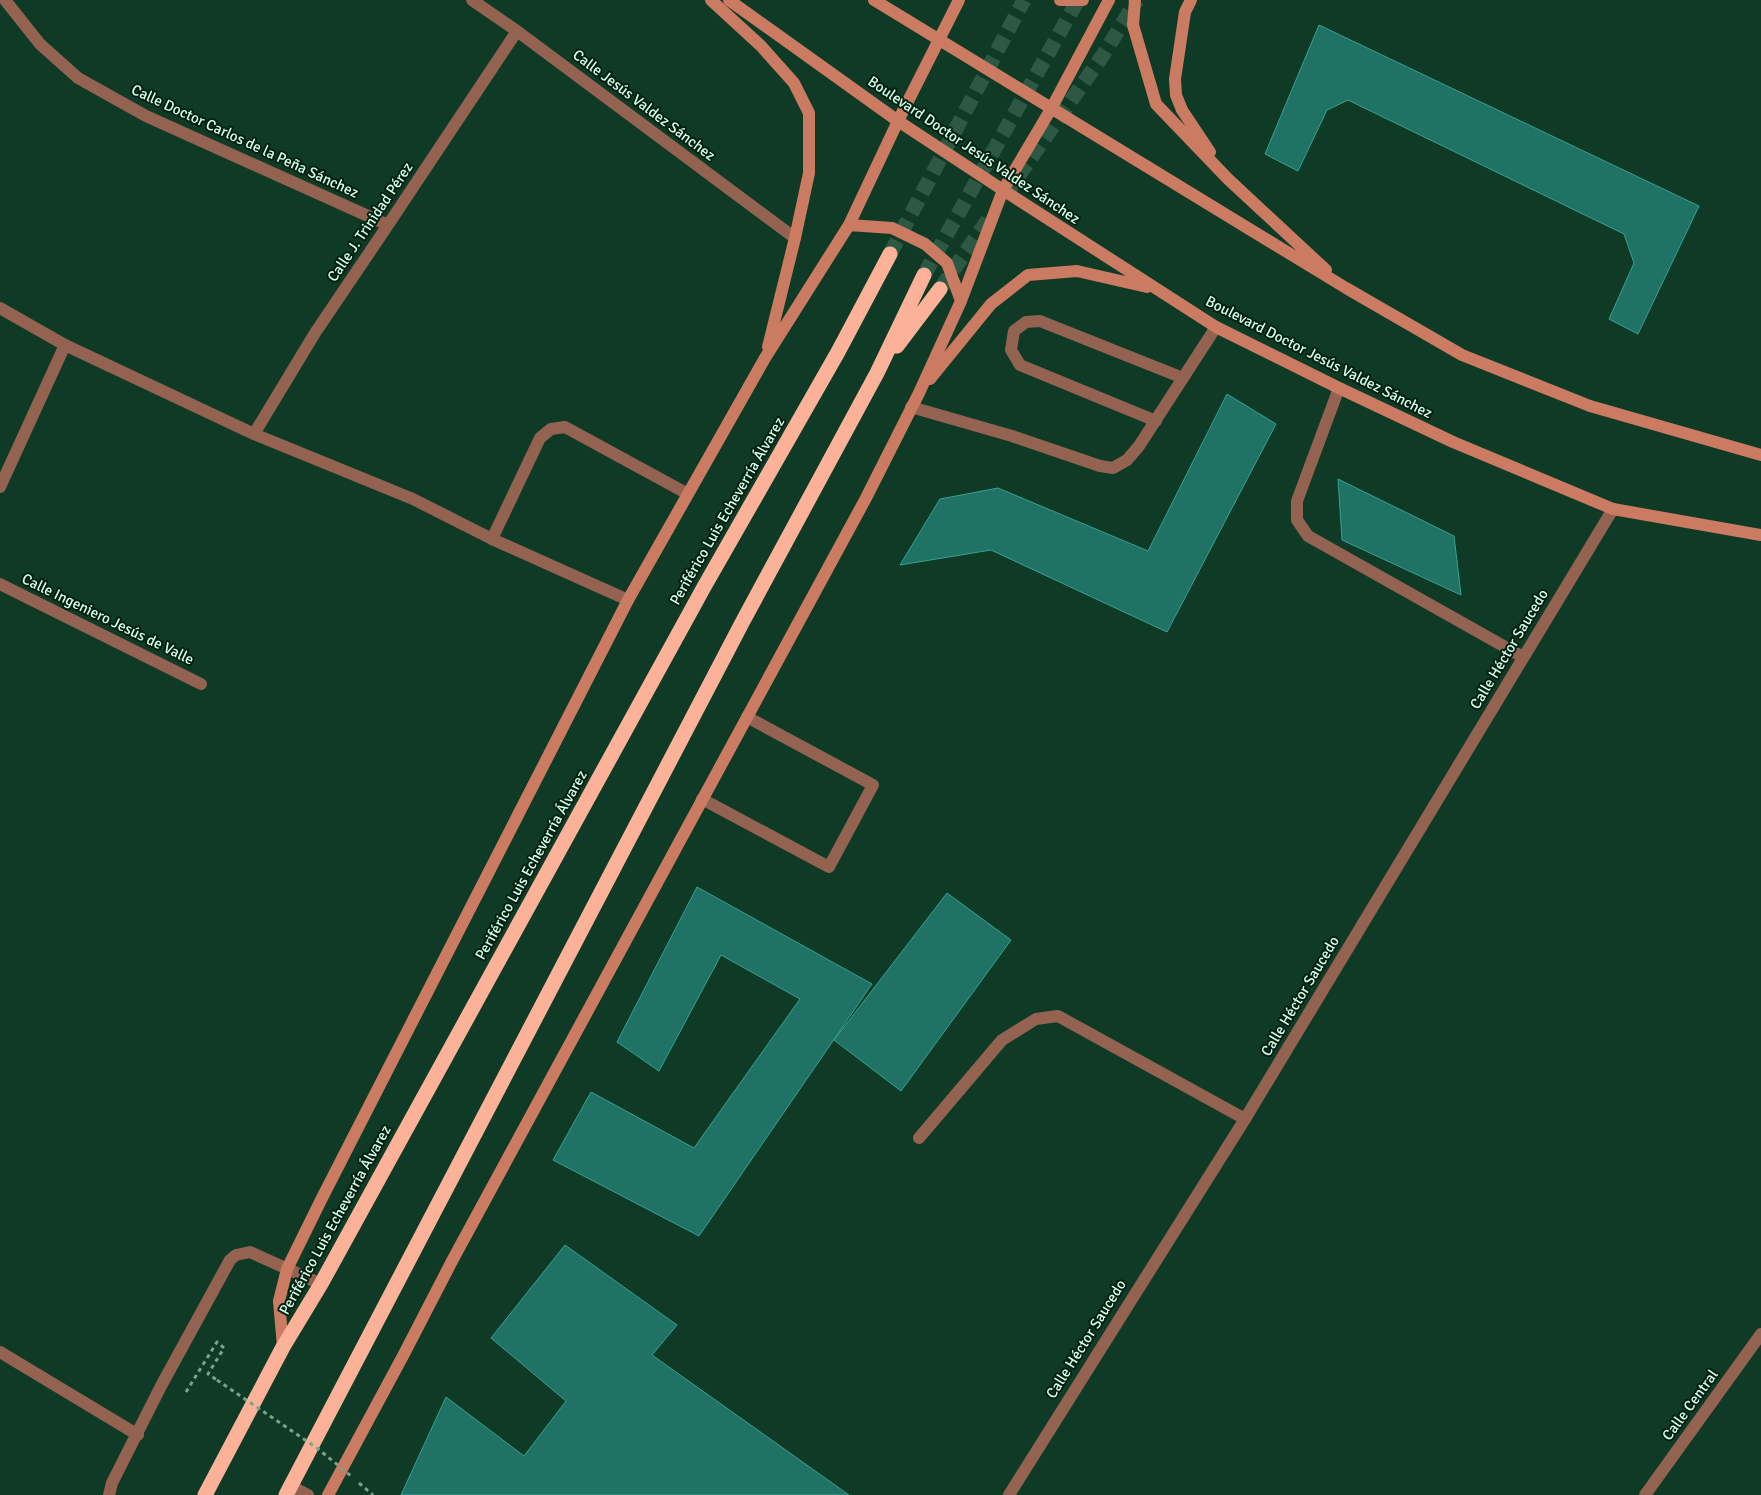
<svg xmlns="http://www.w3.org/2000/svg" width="1761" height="1495" font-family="Signika,sans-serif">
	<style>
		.building { fill: #1f7264; stroke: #37a290 }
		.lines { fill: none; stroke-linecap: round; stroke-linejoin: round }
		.highway-tunnel { stroke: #2d5843; stroke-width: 15; stroke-dasharray: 15 8; stroke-linecap: butt }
		.path { stroke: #7aa38d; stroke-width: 3; stroke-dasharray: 4 4; stroke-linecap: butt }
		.lane { stroke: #946251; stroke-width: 12 }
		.street { stroke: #946251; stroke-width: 12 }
		.secondary { stroke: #cb7b61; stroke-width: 12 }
		.highway { stroke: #fcb299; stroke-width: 15 }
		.path-bridge { stroke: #7aa38d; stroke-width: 3; stroke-dasharray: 4 4; stroke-linecap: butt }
		.labels { text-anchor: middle; stroke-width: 4; stroke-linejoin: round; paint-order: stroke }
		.street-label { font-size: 15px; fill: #d8ffe8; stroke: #002011 }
	</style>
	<rect width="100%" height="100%" fill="#0f3b26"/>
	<path class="building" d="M1319 25 1699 206 1638 334 1609 319 1634 263 1624 234 1348 100 1327 110 1298 171 1265 154Z
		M1227 394 1276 424 1167 632 991 550 900 565 940 499 998 488 1148 551Z
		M1338 479 1454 536 1461 595 1342 540Z
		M697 887 872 984 699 1236 553 1160 591 1092 694 1148 800 999 721 955 659 1071 617 1042Z
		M947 893 1011 940 901 1091 834 1040Z
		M565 1245 677 1325 652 1355 849 1495H401L446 1397 524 1456 566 1401 491 1338Z"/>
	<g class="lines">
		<path class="highway-tunnel" d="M1005 195 1103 55 1137 0
			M890 254 1024 0
			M924 275 1078 0
			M940 289 992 214"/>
		<path class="path" d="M186 1392 217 1342 224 1348 208 1374 217 1380
			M359 1483 373 1495"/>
		<path class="lane" d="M1339 388 1297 501V520L1308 536 1523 657
			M911 407 1012 436 1100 466 1113 468 1127 460 1139 446 1216 327
			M1156 421 1020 365 1011 350 1014 331 1026 322 1040 321 1183 378
			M492 539 540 438 551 429 565 427 688 494
			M702 799 829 867 873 785 747 717
			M919 1138 1002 1040 1036 1019 1058 1016 1245 1119
			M0 1352 138 1435
			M109 1495 112 1483 161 1386 230 1260 236 1255 250 1252 321 1284
			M1645 1495 1761 1334"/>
		<path class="street" d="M5 0 40 44 78 78 146 116 388 225
			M472 0 517 31 795 238
			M0 308 65 345 254 434 413 499 492 539 628 600
			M254 434 315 333 388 225 517 31
			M0 487 65 345
			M0 584 201 684
			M291 1486 308 1495
			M1009 1495 1245 1119 1613 509"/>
		<path class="secondary" d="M711 0 761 46 794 83 809 113V173L795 238 768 347
			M729 0 898 121 1003 190 1216 327 1339 388 1453 442 1613 509 1761 535
			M874 0 1346 288 1462 355 1590 406 1761 455
			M1060 0H1083
			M1135 0 1133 25 1156 104 1228 179 1326 270
			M1191 0 1185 12 1175 79 1176 95 1182 110 1210 152
			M849 225 892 228 925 244 947 263 961 301
			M930 379 991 304 1028 275 1077 271 1147 287
			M283 1347 279 1301 287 1269 321 1200 628 600 765 358 849 225 898 121 959 0
			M328 1495 404 1354 452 1261 866 498 919 393 961 301 1003 190 1051 109 1109 0"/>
		<path class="highway" d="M897 346 940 289
			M205 1495 283 1347 321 1284 704 587 838 352 890 254
			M286 1495 743 621 877 373 924 275"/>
		<path class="path-bridge" d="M217 1380 317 1448 351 1476"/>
	</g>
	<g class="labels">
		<g class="street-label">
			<text transform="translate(644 105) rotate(37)" y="5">Calle Jesús Valdez Sánchez</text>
			<text transform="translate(245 141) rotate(25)" y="5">Calle Doctor Carlos de la Peña Sánchez</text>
			<text transform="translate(974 150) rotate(34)" y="5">Boulevard Doctor Jesús Valdez Sánchez</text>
			<text transform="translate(370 222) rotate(-56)" y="5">Calle J. Trinidad Pérez</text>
			<text transform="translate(1319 357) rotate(27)" y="5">Boulevard Doctor Jesús Valdez Sánchez</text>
			<text transform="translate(727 511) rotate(-60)" y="5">Periférico Luis Echeverría Álvarez</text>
			<text transform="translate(108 619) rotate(26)" y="5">Calle Ingeniero Jesús de Valle</text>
			<text transform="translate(1509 649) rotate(-59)" y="5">Calle Héctor Saucedo</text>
			<text transform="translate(531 865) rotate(-61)" y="5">Periférico Luis Echeverría Álvarez</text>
			<text transform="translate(1300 996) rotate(-59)" y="5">Calle Héctor Saucedo</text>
			<text transform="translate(335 1220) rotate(-61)" y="5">Periférico Luis Echeverría Álvarez</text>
			<text transform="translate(1086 1339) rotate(-58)" y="5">Calle Héctor Saucedo</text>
			<text transform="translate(1690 1405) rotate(-54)" y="5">Calle Central</text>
		</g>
	</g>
</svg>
